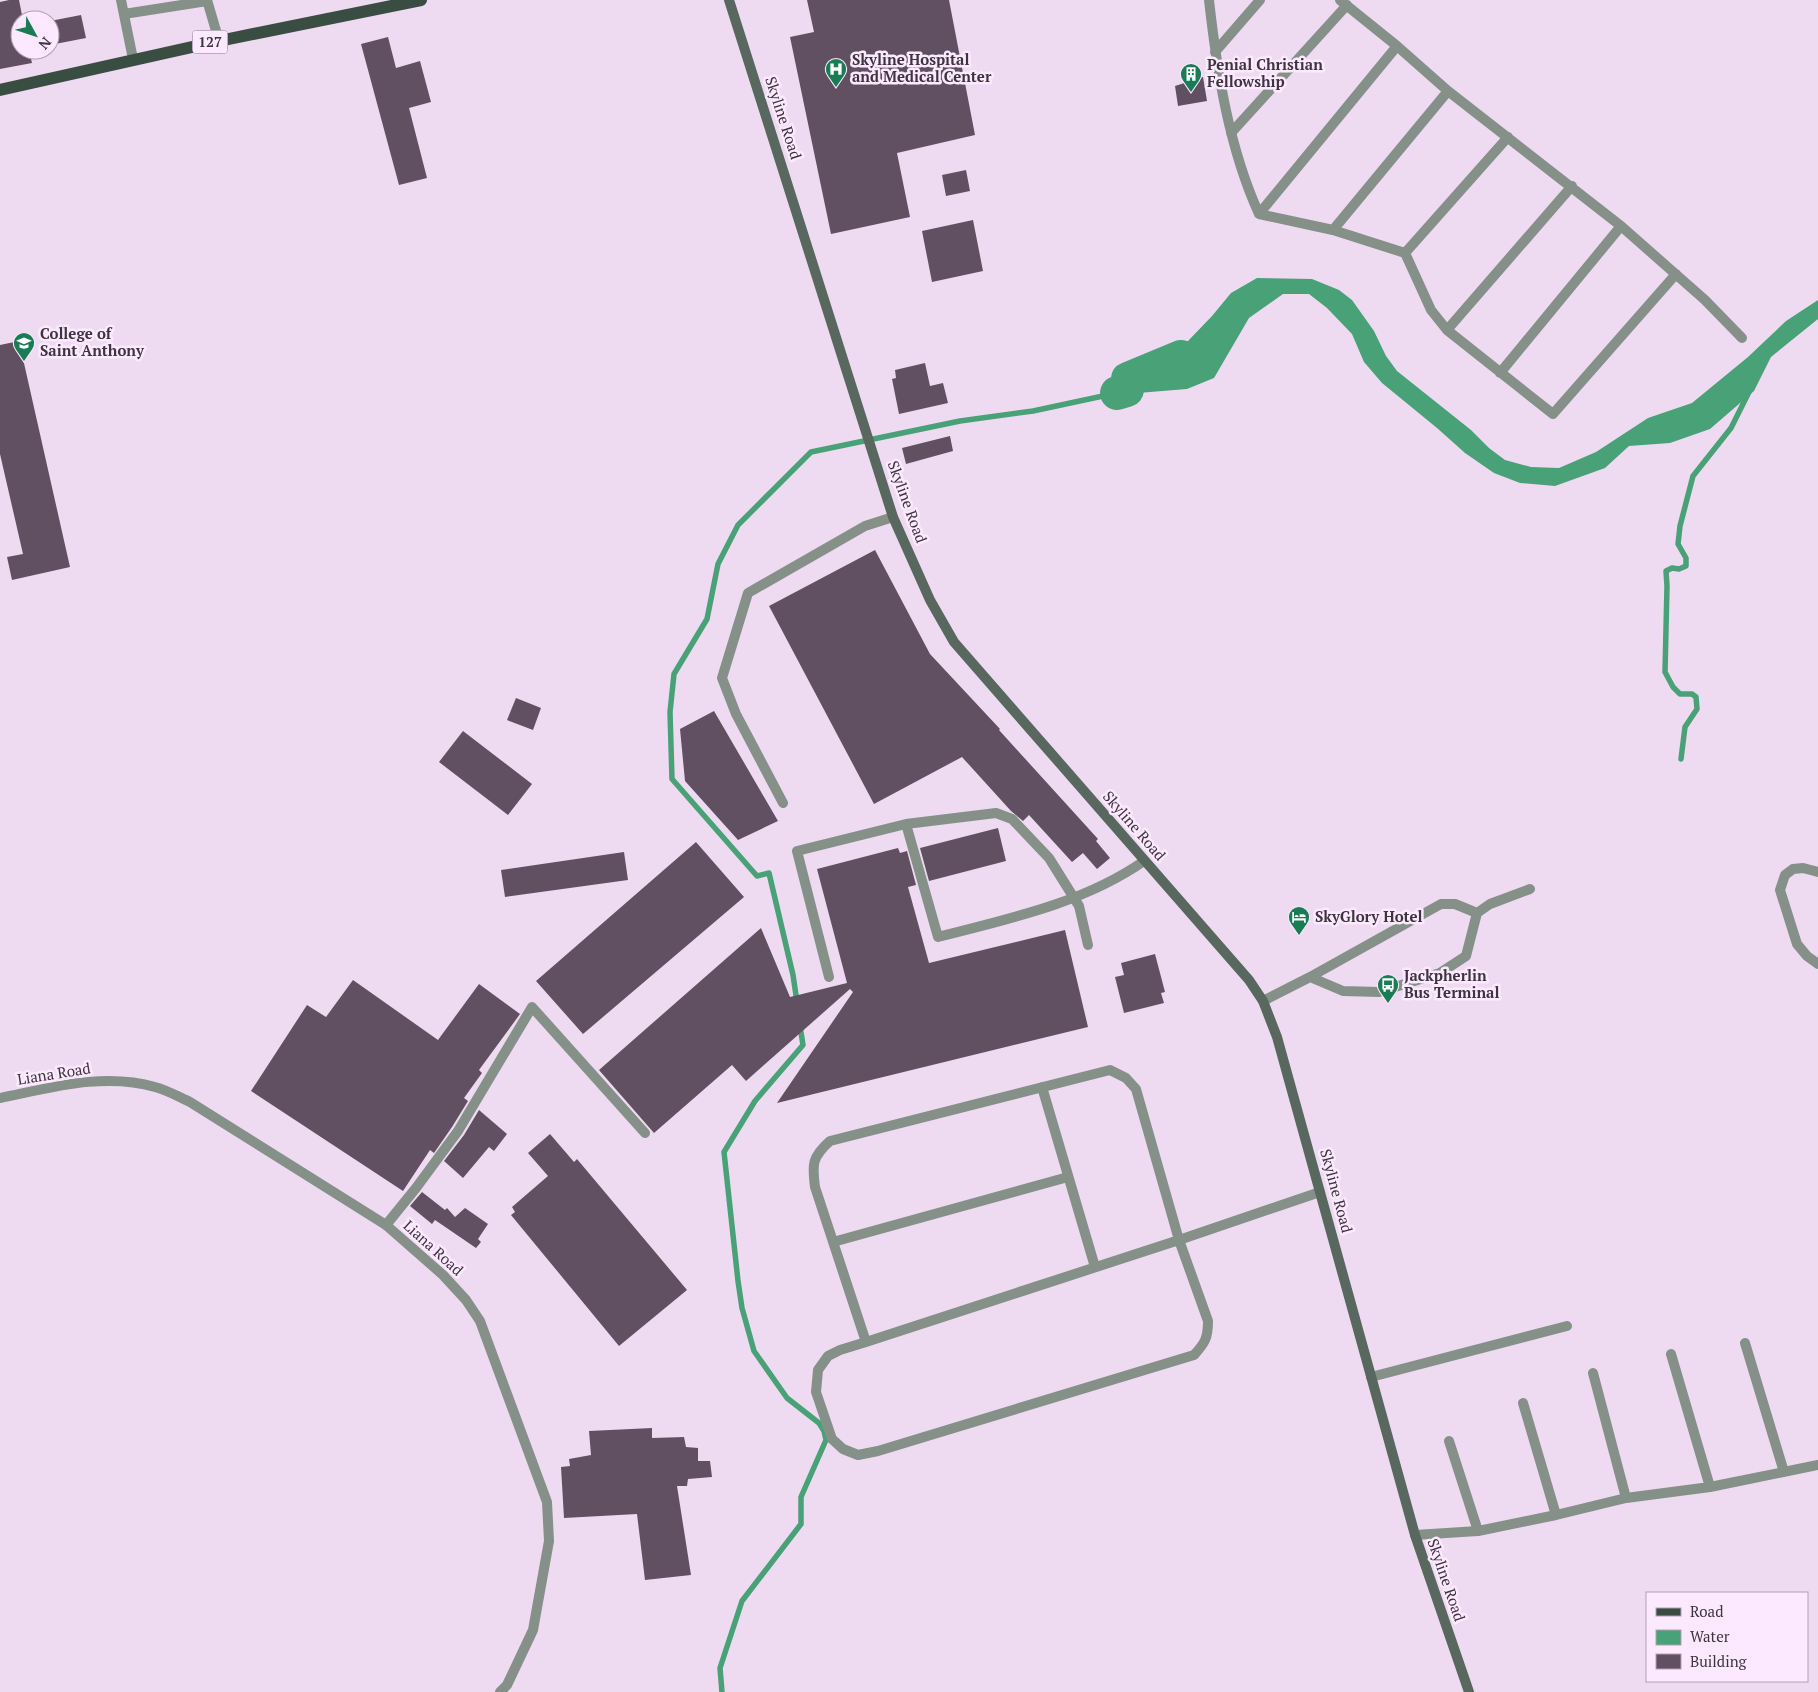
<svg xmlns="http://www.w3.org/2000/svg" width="1818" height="1692" font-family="'PT Serif',serif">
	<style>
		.water { fill: #49a177 }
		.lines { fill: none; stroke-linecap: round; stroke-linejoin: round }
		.stream { stroke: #49a177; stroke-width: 5.5 }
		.river { stroke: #49a177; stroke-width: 34 }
		.building { fill: #615062 }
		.service { stroke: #859089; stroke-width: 10 }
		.minor { stroke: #859089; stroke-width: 10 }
		.tertiary { stroke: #859089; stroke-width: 10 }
		.secondary { stroke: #58685f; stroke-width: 10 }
		.primary { stroke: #394d42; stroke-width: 12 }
		.labels { text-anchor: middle; stroke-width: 5; stroke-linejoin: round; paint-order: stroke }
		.shield { fill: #fde9ff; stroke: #776b77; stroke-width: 1 }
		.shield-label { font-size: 14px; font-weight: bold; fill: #3d353d }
		.poi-label { font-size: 15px; font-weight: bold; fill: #3d353d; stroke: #fde9ff; text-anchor: start }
		.street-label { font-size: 15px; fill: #3d353d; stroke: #fde9ff }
	</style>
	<rect width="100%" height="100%" fill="#efdbf1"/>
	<path class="water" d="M1257 278 1312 279 1339 290 1352 300 1374 331 1386 356 1397 371 1471 430 1489 448 1505 460 1531 467 1559 468 1596 452 1648 418 1692 403 1748 357 1786 321 1818 300V319L1771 357 1754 391 1710 429 1670 443 1629 446 1605 468 1555 486 1520 483 1494 473 1465 453 1437 428 1382 383 1364 362 1352 334 1327 308 1309 294H1283L1249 318 1214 378 1187 389 1138 393H1117L1151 363 1188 341 1212 316 1231 293Z"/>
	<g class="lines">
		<path class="stream" d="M1681 759 1685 727 1697 709 1696 697 1692 694H1680L1673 687 1665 672 1667 586 1666 571 1672 568 1679 569 1686 566V558L1678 544 1680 526 1693 476 1731 428 1749 392
			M797 1002 793 975 769 873 757 876 672 779 670 712 674 674 707 619 718 564 738 525 811 452 960 421 1033 411 1117 393
			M722 1692 720 1668 742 1601 801 1524V1497L826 1440 824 1431 819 1423 787 1398 754 1351 742 1308 738 1281 724 1152 755 1101 803 1045 800 1026"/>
		<path class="river" d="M1117 393 1127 390 1128 379 1181 357"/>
	</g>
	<path class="building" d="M9 0H19L23 20H20V50H29L32 63 0 69V2Z
		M807 0H949L975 135 897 153 910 217 831 234 790 37 814 32Z
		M81 15 86 38 50 45V21Z
		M388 37 396 68 420 61 431 102 409 108 427 178 399 185 361 44Z
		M1203 77 1207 101 1178 106 1175 86Z
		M966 170 970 191 946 196 942 175Z
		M973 220 983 271 932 282 922 231Z
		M19 341 70 567 12 580 7 557 23 554 0 454V345Z
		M925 363 930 386 943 383 948 403 899 414 892 379 896 378 895 370Z
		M950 436 953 451 906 464 902 448Z
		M875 550 930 654 1000 729 999 730 1098 839 1096 841 1110 858 1097 869 1083 853 1072 862 1029 815 1023 821 1011 811 962 757 874 804 769 606Z
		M516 698 541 708 533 730 507 720Z
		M714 711 778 821 738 840 685 781 680 729Z
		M463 731 532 784 508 815 439 762Z
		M998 828 1006 861 929 881 920 848Z
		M696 842 744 897 583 1034 536 981Z
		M898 848 900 853 907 851 916 885 908 887 929 963 1065 930 1088 1027 777 1103 853 992 850 989 746 1081 732 1065 654 1133 599 1070 761 928 790 997 847 983 817 869Z
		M624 852 628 880 505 897 501 870Z
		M1155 954 1165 992 1161 993 1164 1003 1124 1013 1115 977 1124 975 1121 963Z
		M353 980 438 1040 479 984 520 1014 479 1070 482 1073 464 1098 468 1101 452 1127 434 1153 430 1150 403 1191 251 1091 307 1005 326 1017Z
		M479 1110 507 1134 494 1151 489 1147 463 1178 444 1161 464 1135Z
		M550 1134 574 1162 577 1159 687 1290 619 1346 511 1215 515 1212 512 1207 548 1176 528 1153Z
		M422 1192 445 1210 447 1208 455 1217 465 1208 488 1224 478 1239 481 1242 476 1248 435 1220 432 1224 410 1206Z
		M652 1428V1438L684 1437 686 1447 698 1448V1461H710L712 1477 688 1479 687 1486H677L691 1575 645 1580 637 1514 564 1518 561 1467 570 1466 569 1459 591 1455 589 1431Z"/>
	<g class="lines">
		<path class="service" d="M121 0 133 59
			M207 0 219 41
			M124 14 207 1
			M783 803 736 714 722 678 748 593 865 526 893 517
			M906 824 938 937C1008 919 1084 903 1144 861
			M829 977 797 851 906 824 996 813 1012 819 1049 858 1079 906 1088 945
			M1310 977 1343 991 1379 992 1440 973 1466 956 1477 913 1490 904 1530 889
			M1263 1001 1310 977 1441 904H1455L1477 913
			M386 1225 416 1188 458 1131 532 1007 645 1133
			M1371 1377 1567 1326"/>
		<path class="minor" d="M1209 0C1217 72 1229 148 1259 214L1333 230 1405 253 1431 310 1447 330 1553 414 1676 274
			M1340 0 1397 46 1448 91 1621 226 1705 300 1742 338
			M1215 52 1260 0
			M1231 133 1347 5
			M1259 214 1397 46
			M1333 230 1448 91
			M1405 253 1508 137
			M1447 330 1572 186
			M1500 373 1621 226
			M1818 872 1803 868 1793 869 1785 875 1780 890 1797 944 1807 956 1818 964
			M1042 1087 1095 1267
			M833 1242 1068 1177
			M866 1342 815 1187C812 1164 812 1157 830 1141L1110 1070 1126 1078 1136 1089 1179 1240 1208 1321C1208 1338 1205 1343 1194 1355L878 1451 858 1455 843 1449 832 1439 816 1392 818 1370 828 1356 840 1350 866 1342 1179 1240 1320 1192
			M1745 1343 1784 1472
			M1671 1354 1710 1487
			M1593 1373 1626 1498
			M1523 1403 1556 1515
			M1449 1441 1478 1531
			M1415 1535 1478 1531 1556 1515 1626 1498 1710 1487 1818 1465"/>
		<path class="tertiary" d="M0 1098C50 1088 104 1072 155 1087 167 1090 179 1097 190 1102L386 1225 443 1275 466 1300 480 1321 547 1502 549 1541 533 1630 507 1685 500 1692"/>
		<path class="secondary" d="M729 0 893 517 930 600 954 642 1249 980 1263 1001 1277 1037 1415 1535 1469 1692"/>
		<path class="primary" d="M0 90 219 41 421 0"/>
	</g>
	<defs>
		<g id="hospital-pin" transform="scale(1.125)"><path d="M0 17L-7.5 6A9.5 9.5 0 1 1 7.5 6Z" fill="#197c54" stroke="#fde9ff"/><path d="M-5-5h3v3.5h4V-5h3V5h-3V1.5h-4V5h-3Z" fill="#fff"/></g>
		<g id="building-pin" transform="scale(1.125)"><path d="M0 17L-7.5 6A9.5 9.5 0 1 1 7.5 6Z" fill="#197c54" stroke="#fde9ff"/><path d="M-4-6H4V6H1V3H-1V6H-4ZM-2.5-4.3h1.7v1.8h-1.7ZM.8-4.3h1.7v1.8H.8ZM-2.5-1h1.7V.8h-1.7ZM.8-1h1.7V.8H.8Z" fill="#fff"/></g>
		<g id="university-pin" transform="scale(1.125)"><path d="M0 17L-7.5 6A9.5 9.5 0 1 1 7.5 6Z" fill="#197c54" stroke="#fde9ff"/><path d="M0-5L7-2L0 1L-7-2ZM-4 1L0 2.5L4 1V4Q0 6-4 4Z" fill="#fff"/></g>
		<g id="hotel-pin" transform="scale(1.125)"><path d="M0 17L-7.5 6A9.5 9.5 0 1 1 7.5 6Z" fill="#197c54" stroke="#fde9ff"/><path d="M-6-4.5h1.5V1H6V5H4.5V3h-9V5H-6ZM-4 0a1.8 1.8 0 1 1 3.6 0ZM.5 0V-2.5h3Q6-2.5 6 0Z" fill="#fff"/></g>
		<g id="bus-pin" transform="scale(1.125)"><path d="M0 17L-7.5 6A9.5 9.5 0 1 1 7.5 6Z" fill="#197c54" stroke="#fde9ff"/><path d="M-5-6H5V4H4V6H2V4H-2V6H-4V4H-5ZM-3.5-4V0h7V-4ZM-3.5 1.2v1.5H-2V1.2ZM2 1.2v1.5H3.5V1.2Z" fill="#fff"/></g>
	</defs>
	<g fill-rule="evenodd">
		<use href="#hospital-pin" x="836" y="69"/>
		<use href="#building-pin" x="1191" y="74"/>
		<use href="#university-pin" x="24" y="343"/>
		<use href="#hotel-pin" x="1299" y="917"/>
		<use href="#bus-pin" x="1388" y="985"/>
	</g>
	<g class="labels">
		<rect class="shield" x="192.5" y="30.5" width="35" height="23" rx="4"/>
		<g class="shield-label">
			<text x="210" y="47">127</text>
		</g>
		<g class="poi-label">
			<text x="852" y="65">Skyline Hospital<tspan x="852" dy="17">and Medical Center</tspan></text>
			<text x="1207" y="70">Penial Christian<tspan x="1207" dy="17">Fellowship</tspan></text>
			<text x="40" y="339">College of<tspan x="40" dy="17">Saint Anthony</tspan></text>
			<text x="1315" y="922">SkyGlory Hotel</text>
			<text x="1404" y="981">Jackpherlin<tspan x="1404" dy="17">Bus Terminal</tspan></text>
		</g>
		<g class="street-label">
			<text transform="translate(783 118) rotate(72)" y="5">Skyline Road</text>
			<text transform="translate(907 502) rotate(70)" y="5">Skyline Road</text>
			<text transform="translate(1134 826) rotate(49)" y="5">Skyline Road</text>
			<text transform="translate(54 1074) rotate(-9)" y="5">Liana Road</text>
			<text transform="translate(1336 1191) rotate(75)" y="5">Skyline Road</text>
			<text transform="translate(433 1248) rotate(42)" y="5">Liana Road</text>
			<text transform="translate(1446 1580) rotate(71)" y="5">Skyline Road</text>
		</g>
	</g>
	<rect x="1646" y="1592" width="162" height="90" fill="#fde9ff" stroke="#b0a1b1"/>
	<rect x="1656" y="1608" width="25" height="8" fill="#394d42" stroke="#b0a1b1"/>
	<text x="1690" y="1617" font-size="15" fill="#3d353d">Road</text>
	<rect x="1656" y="1630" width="25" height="15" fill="#49a177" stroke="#b0a1b1"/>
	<text x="1690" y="1642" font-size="15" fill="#3d353d">Water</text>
	<rect x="1656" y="1654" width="25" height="15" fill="#615062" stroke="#b0a1b1"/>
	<text x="1690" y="1667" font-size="15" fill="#3d353d">Building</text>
	<g transform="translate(35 35) rotate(130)"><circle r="24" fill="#fde9ff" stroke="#b0a1b1"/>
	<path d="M0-4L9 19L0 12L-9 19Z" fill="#197c54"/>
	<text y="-8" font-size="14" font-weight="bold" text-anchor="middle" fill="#3d353d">N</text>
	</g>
</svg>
